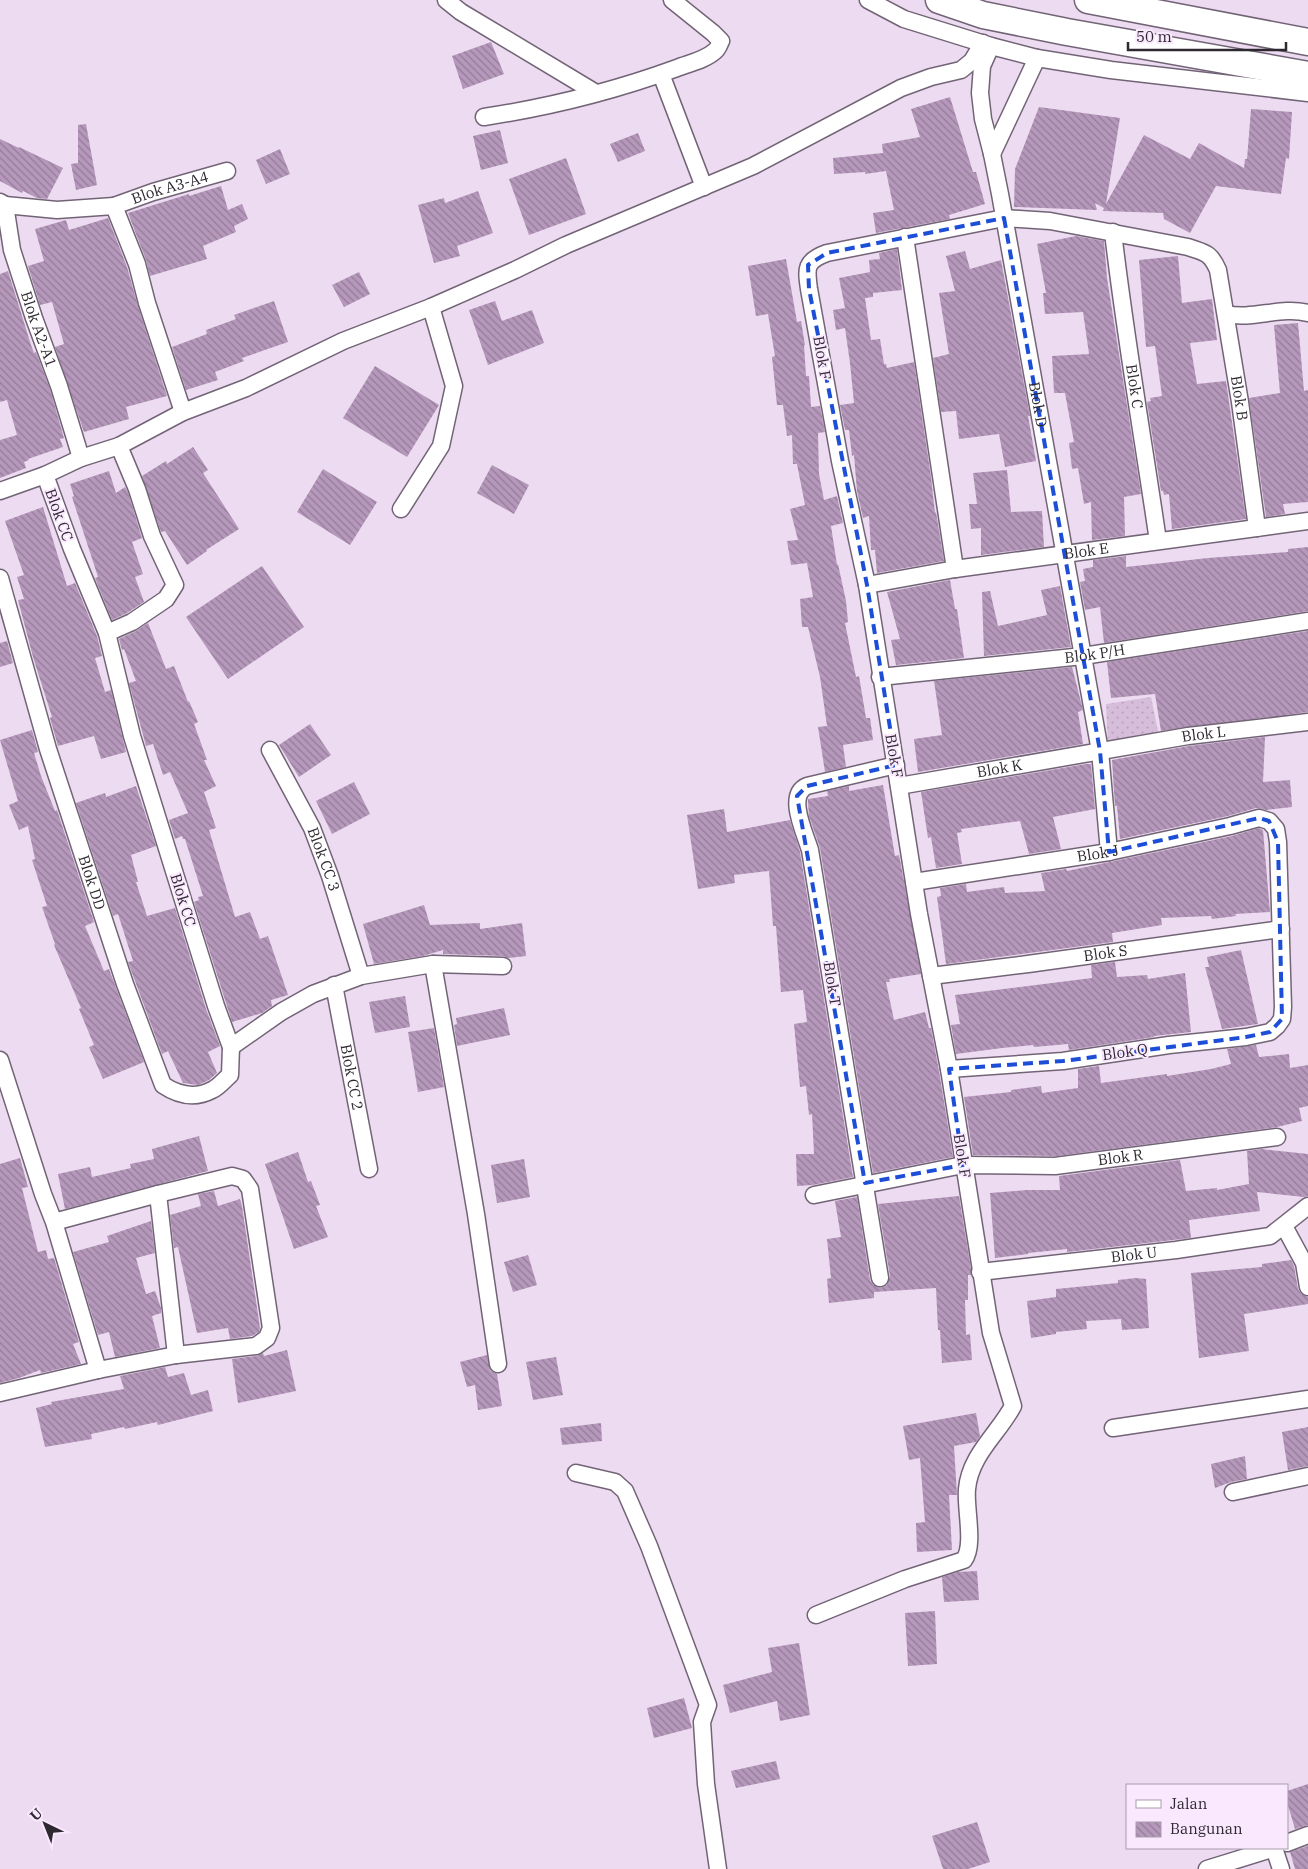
<svg xmlns="http://www.w3.org/2000/svg" width="1308" height="1869" font-family="'IBM Plex Serif',serif">
	<style>
		.grass { fill: url(#grass-dots) }
		.building { fill: url(#building-back-hatch) }
		.lines { fill: none; stroke-linecap: round; stroke-linejoin: round }
		.minor-casing { stroke: #726476; stroke-width: 19 }
		.primary-casing { stroke: #726476; stroke-width: 29 }
		.minor { stroke: #fff; stroke-width: 16 }
		.primary { stroke: #fff; stroke-width: 26 }
		.marked { fill: none; stroke: #1d4ed8; stroke-width: 4; stroke-dasharray: 10 6; stroke-linejoin: round }
		.labels { text-anchor: middle; stroke-width: 4; stroke-linejoin: round; paint-order: stroke }
		.street-label { font-size: 15px; fill: #2e2830; stroke: #fae9fe }
	</style>
	<defs>
		<pattern id="grass-dots" width="8" height="8" patternUnits="userSpaceOnUse" patternTransform="scale(1.25)"><rect width="8" height="8" fill="#d6bedb"/><path d="M2 2h.1M6 6h.1" fill="none" stroke="#b8a3bc" stroke-width="1.8" stroke-linecap="round"/></pattern>
		<pattern id="building-back-hatch" width="6" height="6" patternUnits="userSpaceOnUse" patternTransform="scale(1.25)"><rect width="6" height="6" fill="#b598bb"/><path d="M-1 5l2 2M0 0l6 6M5-1l2 2" fill="none" stroke="#947c98"/></pattern>
	</defs>
	<rect width="100%" height="100%" fill="#eddcf1"/>
	<path class="grass" d="M1151 697 1159 736 1108 745 1106 704Z"/>
	<path class="building" d="M491 42 504 74 463 89 452 56Z
		M950 97 973 172H976L985 204 949 215 950 219 876 233 873 213 894 210 886 171 865 174V172L834 174 833 158 883 153 882 144 920 137 911 109Z
		M1039 107 1120 118 1106 204 1144 135 1190 159 1199 143 1244 168 1245 159H1247L1251 109 1292 112 1289 159 1286 158 1281 194 1216 186 1190 233 1164 219 1163 213 1103 211 1104 208 1095 203 1097 210 1014 207 1015 169Z
		M86 124 97 185 76 190 71 164 78 163V125Z
		M500 130 508 163 481 170 473 136Z
		M638 133 645 151 618 162 610 144Z
		M0 139 19 148V147L63 168 47 199 37 198 23 191 22 193 0 181Z
		M280 149 290 174 266 184 256 160Z
		M566 158 586 214 529 235 509 179Z
		M221 186 228 210 242 204 248 219 234 226 236 232 203 246 207 259 150 276 146 260 128 213 189 194V196Z
		M478 191 493 233 457 246 460 256 434 263 418 205 444 198 445 203Z
		M108 218 127 267 138 306 167 396 126 407 129 419 84 432 55 347 64 344 52 302 40 305 28 266 44 261 35 229 66 220 69 230Z
		M1076 236 1104 241 1107 278 1141 494 1124 497 1125 536 1092 540 1091 502 1084 504 1078 468 1072 469 1069 443 1074 442 1065 393H1054L1052 356 1089 354 1083 312 1045 314 1043 293H1046L1037 244Z
		M897 249 902 290 873 293V297L865 298 871 340 880 339 884 364H886L887 368 914 362 931 477 935 513 936 512 944 561 877 573 875 550H871L869 516 863 518 857 491 854 455 852 456 849 430H845L840 405 854 403 850 363 845 328 836 330 833 310 845 308 839 278 870 272 869 260 880 259 879 253Z
		M965 251 970 269 1001 260 1030 416H1028L1036 461 1005 467 999 434 959 439 956 411 941 412 933 358 949 354 939 293 955 291 946 256Z
		M1178 256 1182 303 1212 299 1217 340 1190 343 1197 384 1226 381 1246 519 1172 529 1169 494 1164 495 1163 491H1161L1147 402 1151 401 1150 398 1162 396 1155 346 1146 347 1139 260Z
		M786 259 797 322 801 321 805 345H804L806 376H809L811 407 820 406 825 432 818 433 819 474 824 500 837 496 843 523 831 526 837 565 838 564 846 601 848 622 845 623 856 677 859 676 866 718H870L873 740 843 745 846 767 825 772 818 727 827 726 820 677 808 627H802L800 599 813 597 807 563 791 565 787 541 798 540 790 509 805 505 797 464H793L792 435 787 436 783 405H777L772 357 775 356 768 314 756 316 748 266Z
		M8 271 31 345 34 353 36 352 50 389 64 438 60 439 63 447 28 459 29 460 24 462 26 468 0 478V440L17 435 7 400 0 402V274Z
		M359 272 370 294 344 307 332 285Z
		M274 301 288 342 242 358 244 361 215 372 218 380 186 390 172 347 207 334 206 330 236 319 234 315Z
		M495 301 502 321 532 310 544 343 488 365 469 310Z
		M1298 323 1304 391 1308 390V502L1283 504 1285 514 1266 517 1249 398 1280 393 1274 325Z
		M375 366 439 405 407 457 343 418Z
		M193 447 208 470 203 473 239 529 206 550 207 551 187 565 165 531 161 532 142 476 166 461 167 464Z
		M492 465 529 485 514 514 477 493Z
		M323 469 377 502 350 545 297 512Z
		M1007 470 1011 512 1042 511 1044 547 981 555V528L971 529 969 504H977L973 473Z
		M109 471 116 493 125 487 128 492 142 538 132 542 143 574 135 577 144 602 127 613 112 620 95 578 98 577 72 497 74 496 70 484Z
		M43 507 67 586 75 583 97 636 102 656 95 658 105 692 111 690 126 752 101 759 94 736 58 746 50 718 52 717 33 657 18 600 24 599 17 577 24 575 5 521Z
		M1308 547V611L1104 643 1100 607 1085 610 1080 582 1085 581 1083 569 1093 567V560L1126 556V567L1208 558 1288 552V549Z
		M262 566 304 627 228 679 186 617Z
		M950 580 955 609H957L964 658 896 665 891 640 900 639 887 592Z
		M1060 586 1071 647 984 656 982 592 990 591 998 626 1047 615 1041 590Z
		M148 623 166 669 174 666 188 702 189 701 198 722 194 724 207 760H204L216 786 204 792 216 828 209 830 235 917 250 912 260 939 268 936 288 995 271 1000 272 1006 262 1013 232 1022 194 902 199 900 198 897 203 896 185 839H183L182 836 175 839 169 820 188 813 170 772 163 775 153 744 146 746 129 683 136 681 124 649 122 650 119 639 136 631Z
		M1308 631V712L1161 731 1155 694 1111 698 1107 662Z
		M7 641 13 663 0 667V643Z
		M1072 667 1083 710 1078 712 1083 744 918 772 914 739 942 735 934 681Z
		M310 724 331 755 299 777 279 745Z
		M32 730 38 752 34 753 41 776 55 811 57 810 94 922 85 926 104 971 109 969 144 1062 103 1079 89 1047 94 1045 79 1009 81 1008 54 945 55 944 42 907 47 906 32 860 35 859 28 826 19 830 9 805 18 801 0 740Z
		M1265 737 1263 782 1290 780 1292 807 1266 810 1256 808 1228 816 1120 839 1117 806H1115L1112 760 1189 746Z
		M1086 764H1091L1095 809 1053 817 1061 849 1029 854 1020 821 961 829 962 832 957 833 962 864 936 868 931 837 928 838 921 792Z
		M354 782 370 814 332 834 316 801Z
		M883 785 895 856 899 855 901 865 921 974 889 979 890 982H886L894 1020 925 1012 929 1028H931L939 1071 953 1157 873 1173 820 848 809 816 808 802V799L828 796 827 791 849 786V791Z
		M136 786 156 846 131 855 138 882H136L147 916 175 908 206 1009 220 1046 208 1052 217 1073 209 1080 198 1085 183 1083 168 1051 162 1054 128 962 133 961 118 914 113 916 76 803 105 793 106 797Z
		M724 809 727 832 790 820 800 852 853 1177 813 1185 797 1186 796 1154H814L812 1114 809 1115 806 1086 800 1087 794 1024 807 1022 803 990 781 992 776 926H773L769 871 734 875 735 883 698 889 687 815Z
		M1259 828 1263 830 1270 912 1235 914 1236 916 1212 919 1211 916 1161 918 1162 925 1112 933 1113 942 946 964 937 897 941 896 940 888 966 884 967 892 1004 887 1005 893 1045 891 1041 873 1066 869 1067 871 1232 836Z
		M424 905 430 925 480 923V929L522 923 526 956 509 958 503 956 443 954V950L423 956 374 964 363 924Z
		M1241 950 1258 1024 1222 1029 1205 967H1209L1207 957Z
		M1115 962 1117 977 1147 975 1148 979 1185 973 1191 1032 1154 1036V1037L1069 1050 1068 1044 1034 1047 1033 1045 1002 1048 956 1054 951 1025 960 1024 955 995 1092 978 1091 965Z
		M405 996 410 1027 375 1033 369 1002Z
		M504 1008 510 1035 457 1046 454 1025 457 1024 456 1018Z
		M434 1028 444 1087 418 1092 408 1032Z
		M1256 1045 1259 1057 1289 1054 1290 1068 1308 1065V1106L1299 1108 1302 1121 1277 1127 1057 1156 973 1155 964 1097 1011 1092V1090L1041 1086 1042 1093 1078 1088V1069L1099 1066 1101 1083 1167 1074V1076L1211 1069 1231 1064 1227 1049Z
		M199 1136 208 1171 65 1209 58 1174 90 1167 92 1177 131 1168 130 1164 154 1159 152 1149Z
		M1261 1149 1308 1154V1196L1304 1197 1257 1192 1260 1211 1189 1220 1191 1238 1067 1252V1249L1028 1253V1254L995 1258 990 1193 1027 1190H1060L1059 1176 1180 1160 1186 1191 1217 1188V1190L1249 1184 1247 1151Z
		M298 1152 308 1182 311 1181 320 1205 316 1206 328 1237 294 1249 265 1164Z
		M20 1158 28 1187 22 1188 38 1252 46 1250 48 1259 54 1258 79 1342 73 1344 81 1364 41 1373 40 1370 19 1378 0 1383V1164Z
		M524 1159 530 1197 497 1203 491 1165Z
		M214 1191 218 1206 240 1199 242 1206 260 1328 259 1332 252 1336 230 1339 228 1328 197 1333 178 1247 174 1248 170 1215 201 1206 198 1194Z
		M959 1196 971 1269V1275H968V1300H965L966 1335 970 1334 972 1360 942 1363 940 1330H938L936 1288 874 1292V1298L829 1303 827 1279 831 1278 827 1239 841 1237 835 1201 857 1197 870 1280 873 1285 881 1288 887 1285 890 1276 878 1204Z
		M151 1221 155 1253 136 1258 146 1294 155 1291 161 1308V1313L152 1316 160 1348 115 1357 109 1332 98 1335 73 1252 109 1242 107 1236Z
		M528 1255 537 1285 513 1292 504 1262Z
		M1291 1260 1294 1266 1298 1289 1301 1294 1308 1297V1304L1244 1314 1249 1351 1199 1358 1191 1273 1262 1267V1264Z
		M1136 1278 1146 1279 1149 1328 1122 1330 1121 1319 1086 1321 1087 1329 1056 1332V1334L1031 1338 1027 1301 1056 1297V1289L1118 1283V1280Z
		M287 1350 296 1391 238 1403 232 1359 257 1356 263 1353 264 1356Z
		M487 1355 490 1370 497 1374 502 1406 478 1410 475 1385 467 1387 460 1362Z
		M556 1357 563 1395 533 1400 526 1362Z
		M165 1367 168 1377 184 1373 191 1395 208 1390 213 1411 158 1425 157 1422 125 1429 124 1427 91 1434 92 1439 45 1447 36 1408 52 1404 51 1402 124 1389 120 1376Z
		M976 1413 980 1436 976 1442 954 1446 957 1495H949L952 1550 917 1552 916 1523 925 1522 920 1458 909 1460 903 1426Z
		M601 1423 602 1441 562 1445 560 1428Z
		M1308 1427V1466L1288 1470 1282 1432Z
		M1245 1456 1247 1479 1231 1482 1215 1488 1211 1464Z
		M977 1571 979 1600 944 1602 942 1577 958 1572Z
		M935 1611 937 1664 908 1666 905 1613Z
		M799 1643 810 1715 780 1721 777 1701 730 1713 723 1685 772 1672 768 1648Z
		M684 1698 692 1728 654 1738 647 1708Z
		M776 1761 780 1779 736 1788 731 1771Z
		M1308 1784V1825L1295 1829 1287 1802V1791Z
		M977 1822 990 1862 968 1869H943L932 1836Z
		M1308 1846V1869H1295L1290 1852Z"/>
	<g class="lines">
		<g class="minor-casing">
			<g id="minor">
				<path d="M446 0 461 12 596 93"/>
				<path d="M868 0 904 19 991 46 1037 58 1111 70 1308 93"/>
				<path id="s1" d="M991 46 982 66 980 93 983 119 992 154 1000 194 1100 751 1109 852"/>
				<path d="M661 74 704 187"/>
				<path d="M484 117C550 107 614 91 677 68 690 63 705 60 715 51 718 49 719 45 721 41L713 33 672 0"/>
				<path d="M992 154 1037 58"/>
				<path id="s2" d="M0 202 5 205 12 250 34 318 59 386 81 458"/>
				<path d="M5 205 57 210 114 206 137 264 147 303 183 412"/>
				<path id="s3" d="M114 206 153 192 227 171"/>
				<path id="s4" d="M1113 232C1125 336 1143 438 1158 541"/>
				<path d="M905 237 955 569"/>
				<path d="M1226 314C1253 320 1281 306 1308 313"/>
				<path d="M0 491 45 475 81 458 119 446 183 412 246 388 343 341 431 307 515 270 566 245 753 166 901 88 931 77 961 70 972 61 983 43"/>
				<path d="M401 509 441 446 454 386 431 307"/>
				<path id="s5" d="M0 578 48 749 125 984 163 1085C178 1095 195 1099 212 1090 219 1087 225 1079 230 1075L231 1047 216 1006 132 736 107 633 72 549 45 475"/>
				<path id="s6" d="M867 585 955 569 1308 521"/>
				<path d="M107 633 132 622 166 599 175 585 152 536 137 489 119 446"/>
				<path id="s7" d="M880 677 1083 656 1308 621"/>
				<path id="s8" d="M270 750 312 828 330 876 361 976"/>
				<path id="s9" d="M899 786 1188 736 1308 722"/>
				<path id="s10" d="M914 882 1109 852 1230 826 1259 818 1269 821 1276 829 1278 842 1283 1007 1282 1019 1277 1026 1270 1032 1246 1037 1169 1045 1063 1061 949 1069"/>
				<path d="M433 964 476 1214 498 1364"/>
				<path id="s11" d="M931 976 1028 964 1281 929"/>
				<path id="s12" d="M334 985 369 1169"/>
				<path d="M231 1047 281 1012 313 994 361 976 433 964 503 966"/>
				<path d="M0 1060 43 1194 54 1222 98 1370 176 1355 256 1346 267 1338 271 1328 250 1189 243 1179 232 1176 158 1194 54 1222"/>
				<path d="M158 1194 176 1355"/>
				<path id="s13" d="M814 1195 963 1165 1055 1166 1277 1137"/>
				<path d="M1284 1226 1304 1263 1308 1287"/>
				<path id="s14" d="M980 1272 1176 1250 1270 1236 1308 1206"/>
				<path d="M880 1278 810 850C805 833 786 795 807 786L896 765"/>
				<path d="M0 1393 98 1370"/>
				<path d="M1113 1428 1308 1399"/>
				<path d="M576 1473 615 1482 625 1491 649 1546 708 1705 702 1722 706 1784 718 1869"/>
				<path d="M1233 1492 1308 1476"/>
				<path id="s15" d="M816 1615 905 1579 964 1560C975 1545 965 1508 967 1489 970 1455 998 1434 1013 1406L991 1333 949 1069 919 914 867 585 840 461 809 289C806 268 805 261 827 253L1004 218 1050 221 1188 247C1205 253 1210 252 1218 270L1240 402 1257 528"/>
				<path d="M1287 1843 1308 1835"/>
				<path d="M1274 1848 1281 1869"/>
				<path d="M1207 1869 1275 1848"/>
			</g>
		</g>
		<g class="primary-casing">
			<path id="primary" d="M939 0 983 15 1067 32 1308 75
				M1088 0 1308 42"/>
		</g>
		<use href="#minor" class="minor"/>
		<use href="#primary" class="primary"/>
	</g>
	<path class="marked" d="M1004 218 1100 751 1109 852 1259 818 1269 821 1278 842 1282 1019 1270 1032 1246 1037 1063 1061 949 1069 963 1165 865 1183 797 796 807 786 896 765 867 585 809 289 808 265 827 253Z"/>
	<g class="labels">
		<g class="street-label">
			<text dy="5" stroke="none"><textPath href="#s3" startOffset="59">Blok A3-A4</textPath></text>
			<text dy="5" stroke="none"><textPath href="#s2" startOffset="135">Blok A2-A1</textPath></text>
			<text transform="translate(822 358) rotate(80)" y="5">Blok F</text>
			<text dy="5" stroke="none"><textPath href="#s4" startOffset="156">Blok C</textPath></text>
			<text dy="5" stroke="none"><textPath href="#s15" startOffset="2045">Blok B</textPath></text>
			<text dy="5" stroke="none"><textPath href="#s1" startOffset="366">Blok D</textPath></text>
			<text transform="translate(59 515) rotate(70)" y="5">Blok CC</text>
			<text dy="5" stroke="none"><textPath href="#s6" startOffset="222">Blok E</textPath></text>
			<text dy="5" stroke="none"><textPath href="#s7" startOffset="216">Blok P/H</textPath></text>
			<text dy="5" stroke="none"><textPath href="#s9" startOffset="309">Blok L</textPath></text>
			<text transform="translate(894 756) rotate(80)" y="5">Blok F</text>
			<text dy="5" stroke="none"><textPath href="#s9" startOffset="102">Blok K</textPath></text>
			<text dy="5" stroke="none"><textPath href="#s10" startOffset="186">Blok J</textPath></text>
			<text dy="5" stroke="none"><textPath href="#s8" startOffset="122">Blok CC 3</textPath></text>
			<text dy="5" stroke="none"><textPath href="#s5" startOffset="318">Blok DD</textPath></text>
			<text transform="translate(183 900) rotate(73)" y="5">Blok CC</text>
			<text dy="5" stroke="none"><textPath href="#s11" startOffset="176">Blok S</textPath></text>
			<text transform="translate(832 984) rotate(81)" y="5">Blok T</text>
			<text transform="translate(1125 1052) rotate(-8)" y="5">Blok Q</text>
			<text dy="5" stroke="none"><textPath href="#s12" startOffset="94">Blok CC 2</textPath></text>
			<text transform="translate(962 1156) rotate(81)" y="5">Blok F</text>
			<text dy="5" stroke="none"><textPath href="#s13" startOffset="310">Blok R</textPath></text>
			<text dy="5" stroke="none"><textPath href="#s14" startOffset="155">Blok U</textPath></text>
		</g>
	</g>
	<rect x="1126" y="1784" width="162" height="65" fill="#fae9fe" stroke="#a89cac"/>
	<rect x="1136" y="1800" width="25" height="8" fill="#ffffff" stroke="#a89cac"/>
	<text x="1170" y="1809" font-size="15" fill="#2e2830">Jalan</text>
	<rect x="1136" y="1822" width="25" height="15" fill="url(#building-back-hatch)" stroke="#a89cac"/>
	<text x="1170" y="1834" font-size="15" fill="#2e2830">Bangunan</text>
	<g transform="translate(45 1824) rotate(317)" stroke="#fae9fe" stroke-width="4" paint-order="stroke">
	<path d="M0-4L9 19L0 12L-9 19Z" fill="#2e2830"/>
	<text y="-8" font-size="14" font-weight="bold" text-anchor="middle" fill="#2e2830">U</text>
	</g>
	<path d="M1128 42v8h158v-8" fill="none" stroke="#2e2830" stroke-width="2.5"/>
	<text x="1136" y="42" font-size="15" fill="#2e2830" stroke="#fae9fe" stroke-width="4" paint-order="stroke">50 m</text>
</svg>
